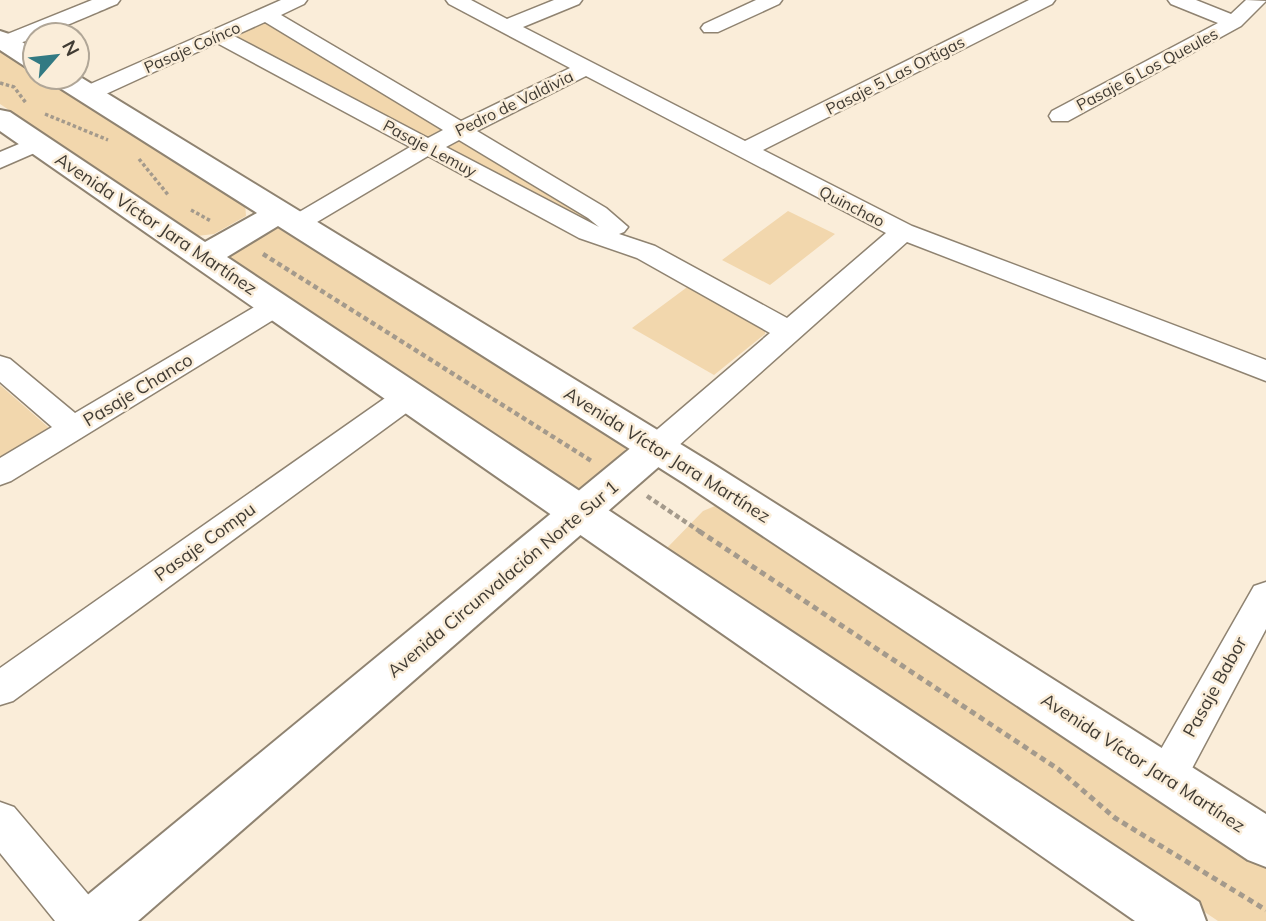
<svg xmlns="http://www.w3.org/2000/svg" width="1266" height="921" font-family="Mulish,sans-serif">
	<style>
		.green { fill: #f2d7ad }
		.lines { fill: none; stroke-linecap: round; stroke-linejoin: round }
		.minor-casing { stroke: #8f8371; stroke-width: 3 }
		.tertiary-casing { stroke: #8f8371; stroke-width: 4 }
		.secondary-casing { stroke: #8f8371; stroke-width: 4 }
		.path-far2 { stroke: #a49a8c; stroke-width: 3.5; stroke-dasharray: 3.5 2.5; stroke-linecap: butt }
		.path-far1 { stroke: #a49a8c; stroke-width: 4.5; stroke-dasharray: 5 3.5; stroke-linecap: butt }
		.path { stroke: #a49a8c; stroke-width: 5; stroke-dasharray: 6 4.5; stroke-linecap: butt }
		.minor { fill: #fff; fill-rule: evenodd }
		.tertiary { fill: #fff; fill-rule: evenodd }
		.secondary { fill: #fff; fill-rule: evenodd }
		.labels { text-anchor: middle; stroke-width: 5; stroke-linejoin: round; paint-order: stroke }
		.far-street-label { font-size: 16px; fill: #403b33; stroke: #faedd9 }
		.street-label { font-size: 18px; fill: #403b33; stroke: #faedd9 }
	</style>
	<rect width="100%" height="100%" fill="#faedd9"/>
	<path class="green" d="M263 19 442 129 427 138 233 39 231 34Z
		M0 49 35 71V77H44L245 203 246 216 214 234 197 236 0 104Z
		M460 139 602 222 619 238 444 147Z
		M788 211 835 234 770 285 722 260Z
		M276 227 624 441 626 447 621 460 578 492 230 260 227 253Z
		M690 285 765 329V334L714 375 632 328Z
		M0 385 48 427 49 432 0 465Z
		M715 506 724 507 1266 867V921H1218L666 549 703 511Z"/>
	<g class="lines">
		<g class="minor-casing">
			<path id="minor" d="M92 0H120L117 4C97 12 13 50 0 47V37Z
				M281 0H307L304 4 281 15 461 121 570 68 449 4 446 0H471L507 19 554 0H582L579 4 523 27 745 141 1029 0H1055L1052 4 763 150 912 226 1266 360V381L907 242 668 455 657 458 646 455 641 447 646 439 770 333 637 258 579 238 428 156 307 228 298 231 289 228 285 223 289 218 410 147 217 43 95 99H79L76 94 79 89ZM265 22 443 130 428 138 234 36ZM586 76 886 233 787 318 655 246 619 234 624 232 628 227 606 208 477 131ZM459 140 588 218 599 227 446 147Z
				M756 0H782L779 4 718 32H704L701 28 704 24Z
				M1168 0H1196L1231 14 1246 0 1266 1 1241 26 1068 121H1052L1049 116 1052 111 1218 23 1171 4Z
				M38 136 46 138 50 143 46 148 0 168V152Z
				M276 297 286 300 290 306 286 312 11 481 0 485V458L52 427 0 382V356L10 359 75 413 266 300Z
				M409 385 420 389 424 396 420 403 13 701 0 705V668L398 389Z
				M1266 582V629L1180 791 1166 796 1152 791 1146 778 1152 765 1254 586Z
				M0 802 14 807 98 906 105 921H55L0 853Z"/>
		</g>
		<g class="tertiary-casing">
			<path id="tertiary" d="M657 433 670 437 676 447 670 457 138 921H72L79 902 644 437Z"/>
		</g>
		<g class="secondary-casing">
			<path id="secondary" d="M0 31 9 34 35 50V69L26 67 0 50Z
				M77 75 713 464 1266 814V867L1248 860 685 484 278 226 227 257 1199 902 1206 921H1135L0 131V110L10 112 205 242 257 213 52 83 48 77Z"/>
		</g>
		<path class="path-far2" d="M0 83 14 87 26 103
			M45 114 108 140
			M139 159 169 196
			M191 210 211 221"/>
		<path class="path-far1" d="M263 254 593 462
			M647 496 702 533"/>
		<path class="path" d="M699 531 1058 769 1115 818 1266 910"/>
		<use href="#minor" class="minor"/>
		<use href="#tertiary" class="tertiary"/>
		<use href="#secondary" class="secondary"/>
	</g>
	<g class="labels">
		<g class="far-street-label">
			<text transform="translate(192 47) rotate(-24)" y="6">Pasaje Coínco</text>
			<text transform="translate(1147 69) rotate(-28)" y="6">Pasaje 6 Los Queules</text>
			<text transform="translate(895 75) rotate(-27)" y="6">Pasaje 5 Las Ortigas</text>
			<text transform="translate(514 103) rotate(-26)" y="6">Pedro de Valdivia</text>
			<text transform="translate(430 148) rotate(28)" y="6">Pasaje Lemuy</text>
			<text transform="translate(852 206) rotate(27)" y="6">Quinchao</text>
		</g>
		<g class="street-label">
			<text transform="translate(156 224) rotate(34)" y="6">Avenida Víctor Jara Martínez</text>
			<text transform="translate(138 390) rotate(-31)" y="6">Pasaje Chanco</text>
			<text transform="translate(667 455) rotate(32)" y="6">Avenida Víctor Jara Martínez</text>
			<text transform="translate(205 542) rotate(-36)" y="6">Pasaje Compu</text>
			<text transform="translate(503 579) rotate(-40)" y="6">Avenida Circunvalación Norte Sur 1</text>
			<text transform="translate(1215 687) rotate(-61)" y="6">Pasaje Babor</text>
			<text transform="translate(1143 763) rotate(33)" y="6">Avenida Víctor Jara Martínez</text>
		</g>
	</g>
	<g transform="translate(56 56) rotate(62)"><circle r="33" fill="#faedd9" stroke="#b0a697" stroke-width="2"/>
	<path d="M0-5L12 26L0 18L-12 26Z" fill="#327a83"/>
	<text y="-10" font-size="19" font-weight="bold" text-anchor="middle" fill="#403b33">N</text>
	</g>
</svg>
